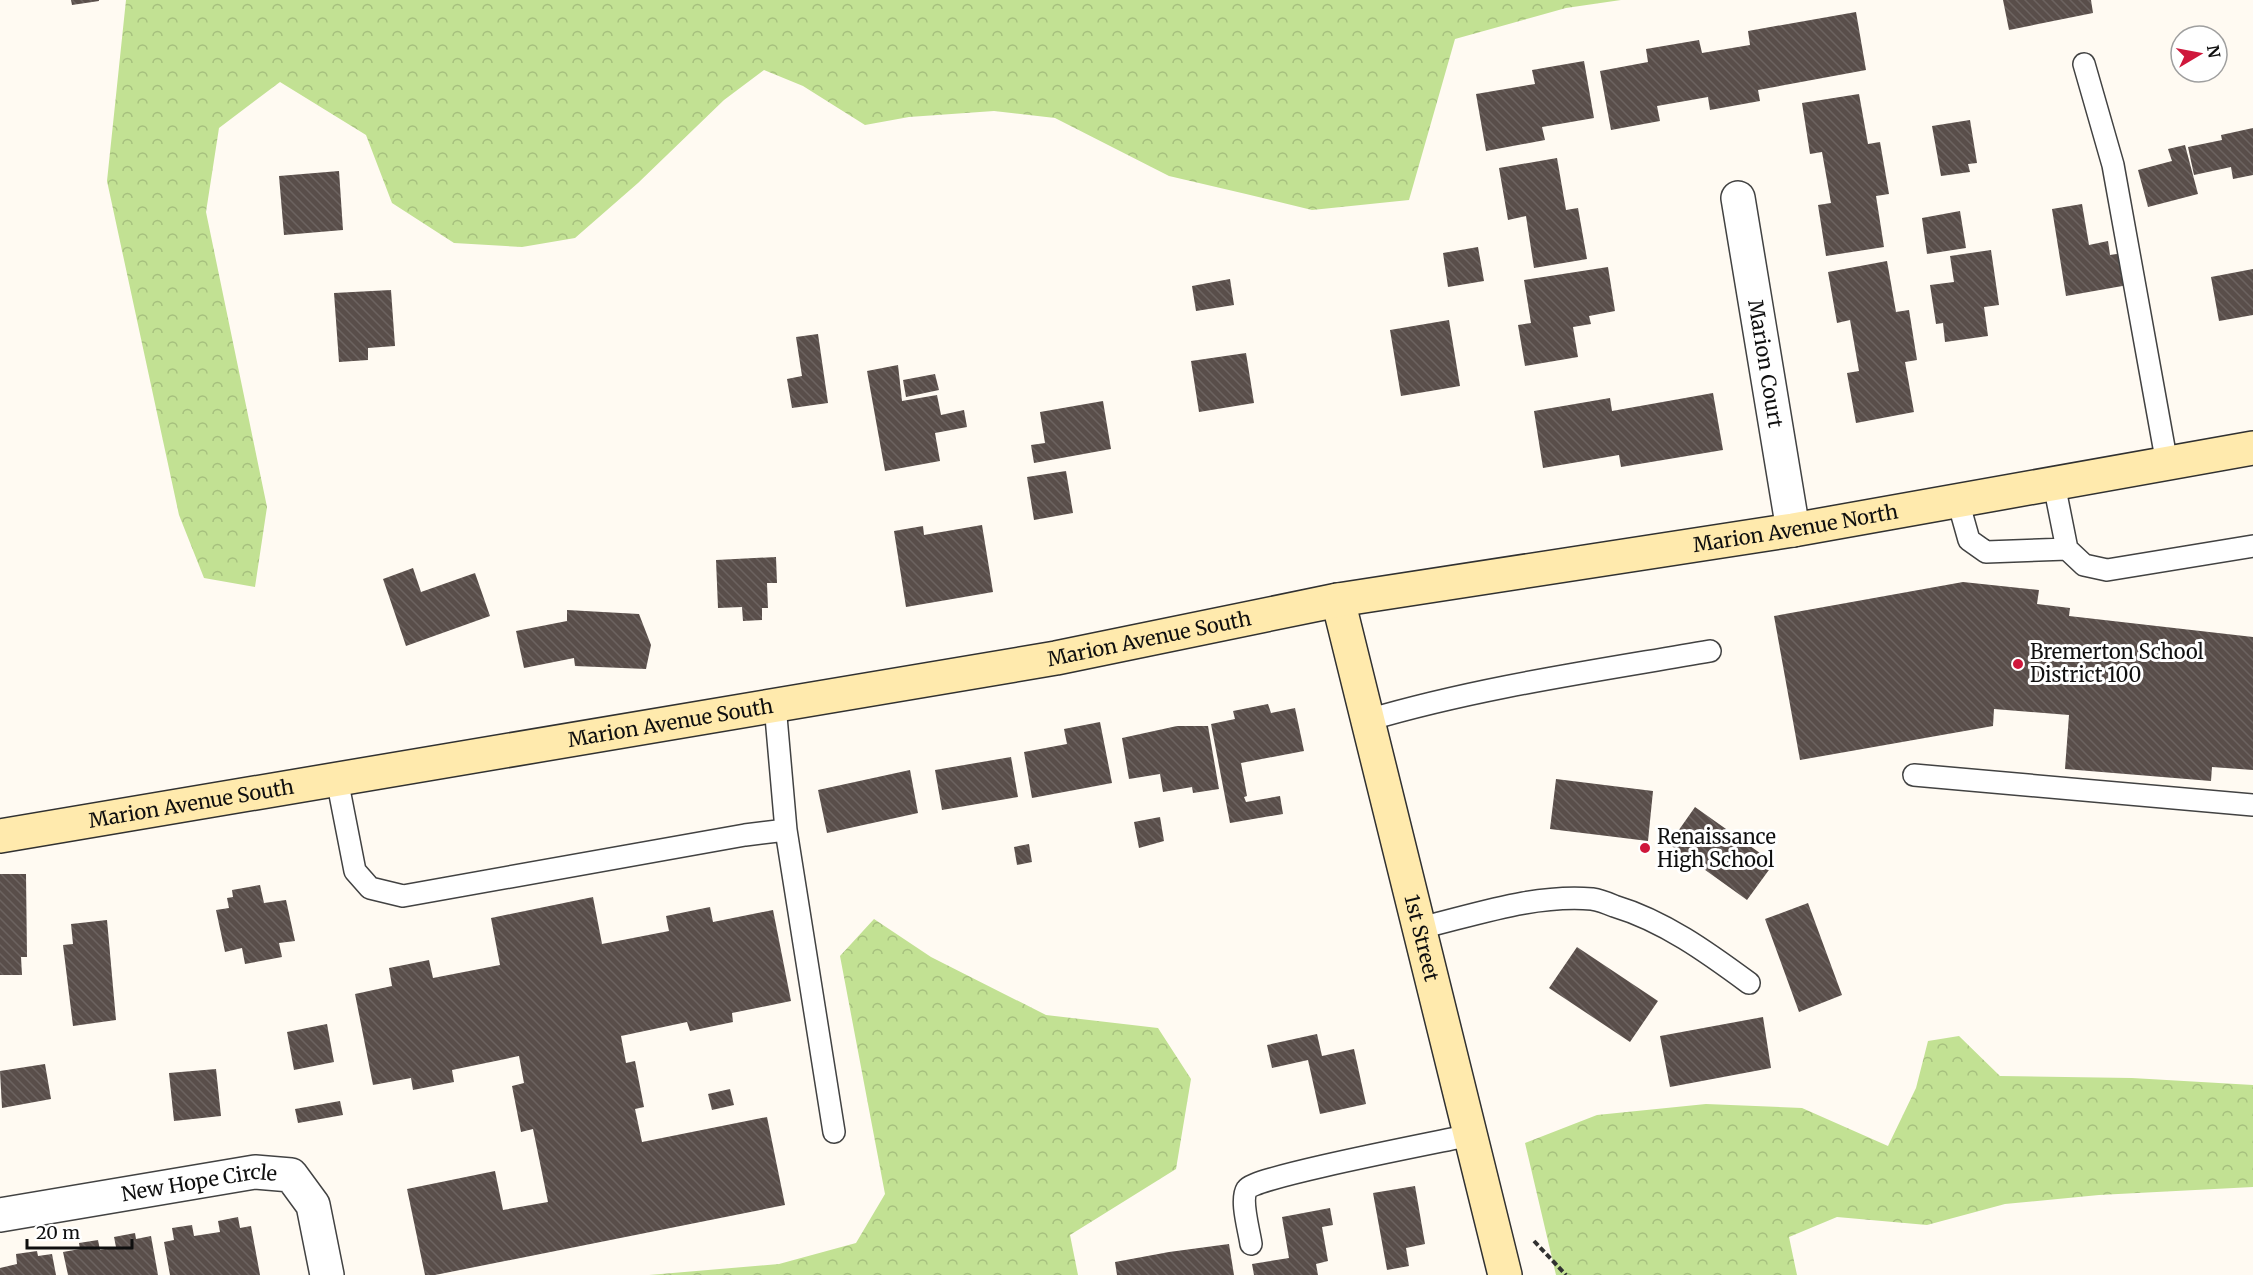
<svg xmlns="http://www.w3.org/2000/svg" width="2253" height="1275" font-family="Merriweather,serif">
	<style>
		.forest { fill: url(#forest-crowns) }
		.building { fill: url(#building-back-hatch) }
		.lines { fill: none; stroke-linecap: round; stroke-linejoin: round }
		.service-casing { stroke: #424242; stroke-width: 24 }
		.minor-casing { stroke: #424242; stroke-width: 36 }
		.secondary-casing { stroke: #313131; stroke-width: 36 }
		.path { stroke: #313131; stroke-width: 4; stroke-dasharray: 6 3; stroke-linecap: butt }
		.service { stroke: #fff; stroke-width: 21 }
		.minor { stroke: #fff; stroke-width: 33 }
		.secondary { stroke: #ffeaad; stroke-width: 33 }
		.poi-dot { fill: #cf173b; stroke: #fff; stroke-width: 2 }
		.labels { text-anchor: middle; stroke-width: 6; stroke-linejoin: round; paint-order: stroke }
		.street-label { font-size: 20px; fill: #0f0f0f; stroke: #fff }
		.poi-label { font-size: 20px; fill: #0f0f0f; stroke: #fff; text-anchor: start }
	</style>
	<defs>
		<pattern id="forest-crowns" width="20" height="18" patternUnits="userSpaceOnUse" patternTransform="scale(1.5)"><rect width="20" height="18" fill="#c2e193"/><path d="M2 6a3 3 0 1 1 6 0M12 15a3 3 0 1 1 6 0" fill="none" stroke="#a6c07e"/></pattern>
		<pattern id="building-back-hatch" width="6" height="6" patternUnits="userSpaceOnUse" patternTransform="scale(1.5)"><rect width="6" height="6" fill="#594e4a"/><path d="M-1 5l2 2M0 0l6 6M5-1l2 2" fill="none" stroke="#6c6360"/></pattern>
	</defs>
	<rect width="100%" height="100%" fill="#fffaf2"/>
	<path class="forest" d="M126 0H1621L1566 8 1455 39 1409 200 1312 210 1246 194 1169 176 1055 118 994 111 909 117 865 125 803 86 764 70 724 100 638 183 575 238 522 247 454 243 392 203 366 135 280 82 219 128 206 212 267 507 255 587 204 578 179 515 107 181Z
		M874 919 931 957 1046 1015 1158 1028 1191 1079 1176 1169 1070 1235 1078 1275H649L779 1264 856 1243 885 1194 840 956Z
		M1959 1036 2000 1076 2132 1078 2253 1085V1187L2099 1195 2005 1204 1927 1225 1837 1217 1789 1237 1797 1275H1556L1525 1143 1597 1115 1706 1104 1802 1108 1888 1146 1916 1088 1928 1041Z"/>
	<path class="building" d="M71 0H99V1L72 5Z
		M2003 0H2091L2093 13 2009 30Z
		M1856 12 1866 70 1758 90 1760 101 1710 110 1708 97 1657 106 1660 121 1611 130 1600 71 1648 62 1646 49 1699 40 1702 53 1750 45 1748 31Z
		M1584 61 1594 118 1542 127 1545 140 1486 151 1476 94 1535 84 1532 70Z
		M1859 94 1868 144 1880 142 1889 194 1876 196 1884 247 1826 256 1818 205 1831 203 1822 152 1810 154 1802 103Z
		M1970 120 1977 163 1968 164 1970 172 1941 176 1932 126Z
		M2253 128V175L2233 179 2231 167 2194 175 2188 147 2222 140 2221 135Z
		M2185 145 2198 194 2148 207 2138 170 2172 161 2168 149Z
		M1557 158 1566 210 1578 208 1587 259 1534 268 1526 216 1508 220 1499 168Z
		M339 171 343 230 284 235 279 176Z
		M2082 204 2089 245 2108 241 2110 255 2123 253 2128 285 2066 296 2052 209Z
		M1960 211 1966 248 1927 254 1922 218Z
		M1478 247 1484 281 1448 287 1443 253Z
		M1991 250 1999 305 1984 307 1988 336 1945 342 1943 323 1936 324 1930 285 1954 282 1950 256Z
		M1887 261 1896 312 1909 310 1917 360 1905 362 1914 412 1856 423 1847 373 1859 371 1850 320 1837 323 1828 272Z
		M1608 267 1615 311 1589 316 1591 324 1573 327 1578 357 1525 366 1518 325 1531 323 1524 280Z
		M2253 269V315L2219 321 2211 277Z
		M1230 279 1234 305 1196 311 1192 286Z
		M391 290 395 346 368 348V360L339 362 334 293Z
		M1449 320 1460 386 1401 396 1390 330Z
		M818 334 828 403 792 408 787 379 802 376 796 337Z
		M1246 353 1254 403 1199 412 1191 361Z
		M898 365 902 401 937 395 941 415 964 410 967 427 935 433 940 461 885 471 867 371Z
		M935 374 939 390 906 397 903 380Z
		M1713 393 1723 450 1621 467 1619 455 1543 468 1534 411 1610 398 1612 411Z
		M1103 401 1111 449 1034 463 1031 445 1045 443 1040 412Z
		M1066 471 1073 513 1034 520 1027 477Z
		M982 525 993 592 906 607 894 531 923 526 924 535Z
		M776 557 777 583H767L768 608H762V620L743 621 742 607 718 608 716 560Z
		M413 568 421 592 475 573 490 616 406 646 383 579Z
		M1963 582 2039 590 2037 604 2070 608 2069 616 2253 637V770L2212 767 2211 781 2065 769 2069 715 1994 709 1993 726 1800 760 1774 616Z
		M567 610 639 614 651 645 646 669 575 666 574 658 524 668 516 631 567 621Z
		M1268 704 1271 713 1295 708 1304 751 1241 763 1247 796 1244 797 1246 802 1280 796 1283 814 1230 823 1211 724 1235 719 1233 711Z
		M1100 722 1112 783 1032 798 1024 752 1067 744 1064 729Z
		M1177 726H1208L1219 789 1193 793 1192 787 1163 792 1160 774 1129 779 1122 738Z
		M1011 757 1018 797 942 810 935 770Z
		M910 770 918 813 827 833 818 790Z
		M1556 779 1653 791 1648 841 1550 829Z
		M1695 807 1774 863 1747 900 1669 844Z
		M1160 817 1164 841 1139 848 1134 822Z
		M1029 844 1032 862 1017 865 1014 847Z
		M0 874H26L27 957H21L22 975H0Z
		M260 885 264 903 286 900 295 941 279 943 282 957 245 964 242 948 225 952 216 910 229 908 227 898 233 897 232 890Z
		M593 897 602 944 669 931 666 916 710 907 713 922 773 910 791 1001 732 1013 733 1022 690 1031 687 1022 621 1036 626 1063 635 1061 644 1107 635 1109 642 1142 767 1117 785 1205 435 1275H425L407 1189 495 1171 503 1210 548 1202 533 1129 521 1132 512 1086 524 1083 519 1056 452 1070 454 1082 413 1090 411 1078 373 1085 355 994 392 986 389 968 429 960 433 978 500 965 491 918Z
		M1808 903 1842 995 1799 1012 1765 919Z
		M107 920 116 1020 73 1026 63 945 73 944 71 924Z
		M1577 947 1658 1001 1630 1042 1549 988Z
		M1763 1017 1771 1068 1670 1087 1660 1036Z
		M327 1024 334 1062 294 1070 287 1032Z
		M1317 1034 1322 1056 1354 1049 1366 1104 1320 1114 1308 1060 1272 1068 1267 1045Z
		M45 1064 51 1099 2 1108 0 1071Z
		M216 1069 221 1116 174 1121 169 1073Z
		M730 1089 734 1105 712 1110 708 1094Z
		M340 1101 343 1115 298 1123 295 1109Z
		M1415 1186 1425 1244 1406 1248 1409 1266 1387 1270 1373 1193Z
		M1330 1208 1333 1225 1322 1227 1328 1261 1316 1264 1318 1275H1254L1252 1264 1289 1258 1282 1217Z
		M238 1217 240 1228 251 1226 260 1275H170L164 1242 174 1240 172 1228 192 1225 194 1236 220 1232 218 1221Z
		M135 1233 136 1239 151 1236 158 1275H68L63 1252 80 1249 79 1243 98 1240 100 1250 116 1247 114 1237Z
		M1229 1244 1234 1275H1117L1115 1262 1169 1252Z
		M37 1251 38 1256 52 1254 56 1275H0V1268L17 1264 16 1254Z"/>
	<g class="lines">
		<g class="service-casing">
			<path id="service" d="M2084 64 2113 165 2167 464
				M2054 484 2067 549 2084 565 2107 570 2253 546
				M1958 501 1969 540 1986 552 2067 549
				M1368 720C1480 687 1595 671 1710 651
				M1914 775 2253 805
				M337 779 355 871 370 888 403 896 745 835 786 830 775 705
				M786 830 834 1132
				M1420 928C1475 915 1534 894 1592 899 1599 900 1607 903 1614 906 1664 921 1707 952 1749 983
				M1251 1244C1249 1230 1240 1200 1247 1189 1254 1177 1444 1141 1471 1135"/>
		</g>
		<g class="minor-casing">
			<g id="minor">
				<path id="s1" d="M1738 198 1793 530"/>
				<path id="s2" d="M0 1215 255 1172 291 1175 313 1205 327 1275"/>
			</g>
		</g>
		<g class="secondary-casing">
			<g id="secondary">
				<path id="s3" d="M1338 600 1505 1275"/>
				<path id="s4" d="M0 836 1056 658 1338 600 1793 530 2253 448"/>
			</g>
		</g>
		<path class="path" d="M1534 1241 1566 1275"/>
		<use href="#service" class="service"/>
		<use href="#minor" class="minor"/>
		<use href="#secondary" class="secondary"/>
	</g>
	<g class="poi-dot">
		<circle cx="2018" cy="664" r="6"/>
		<circle cx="1645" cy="848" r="6"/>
	</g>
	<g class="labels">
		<g class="street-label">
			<text dy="7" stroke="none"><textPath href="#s1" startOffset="168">Marion Court</textPath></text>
			<text dy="7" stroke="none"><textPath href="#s4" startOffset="1822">Marion Avenue North</textPath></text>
			<text dy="7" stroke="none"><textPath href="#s4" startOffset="1166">Marion Avenue South</textPath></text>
			<text dy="7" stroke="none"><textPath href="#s4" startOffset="680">Marion Avenue South</textPath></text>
			<text dy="7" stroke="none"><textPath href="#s4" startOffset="194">Marion Avenue South</textPath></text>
			<text dy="7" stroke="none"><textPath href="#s3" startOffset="348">1st Street</textPath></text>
			<text dy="7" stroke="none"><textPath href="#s2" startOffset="202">New Hope Circle</textPath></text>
		</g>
		<g class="poi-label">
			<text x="2030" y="659">Bremerton School<tspan x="2030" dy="23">District 100</tspan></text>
			<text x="1657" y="844">Renaissance<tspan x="1657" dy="23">High School</tspan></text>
		</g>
	</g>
	<g transform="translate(2199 54) rotate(80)"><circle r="28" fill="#ffffff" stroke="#9f9f9f" stroke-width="1.5"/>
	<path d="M0-4.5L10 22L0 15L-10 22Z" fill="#cf173b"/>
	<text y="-9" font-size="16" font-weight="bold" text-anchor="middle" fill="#0f0f0f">N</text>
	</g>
	<path d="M27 1239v9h105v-9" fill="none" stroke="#0f0f0f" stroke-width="3"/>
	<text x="36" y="1239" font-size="18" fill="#0f0f0f" stroke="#ffffff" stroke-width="4.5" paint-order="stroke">20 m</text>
</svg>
